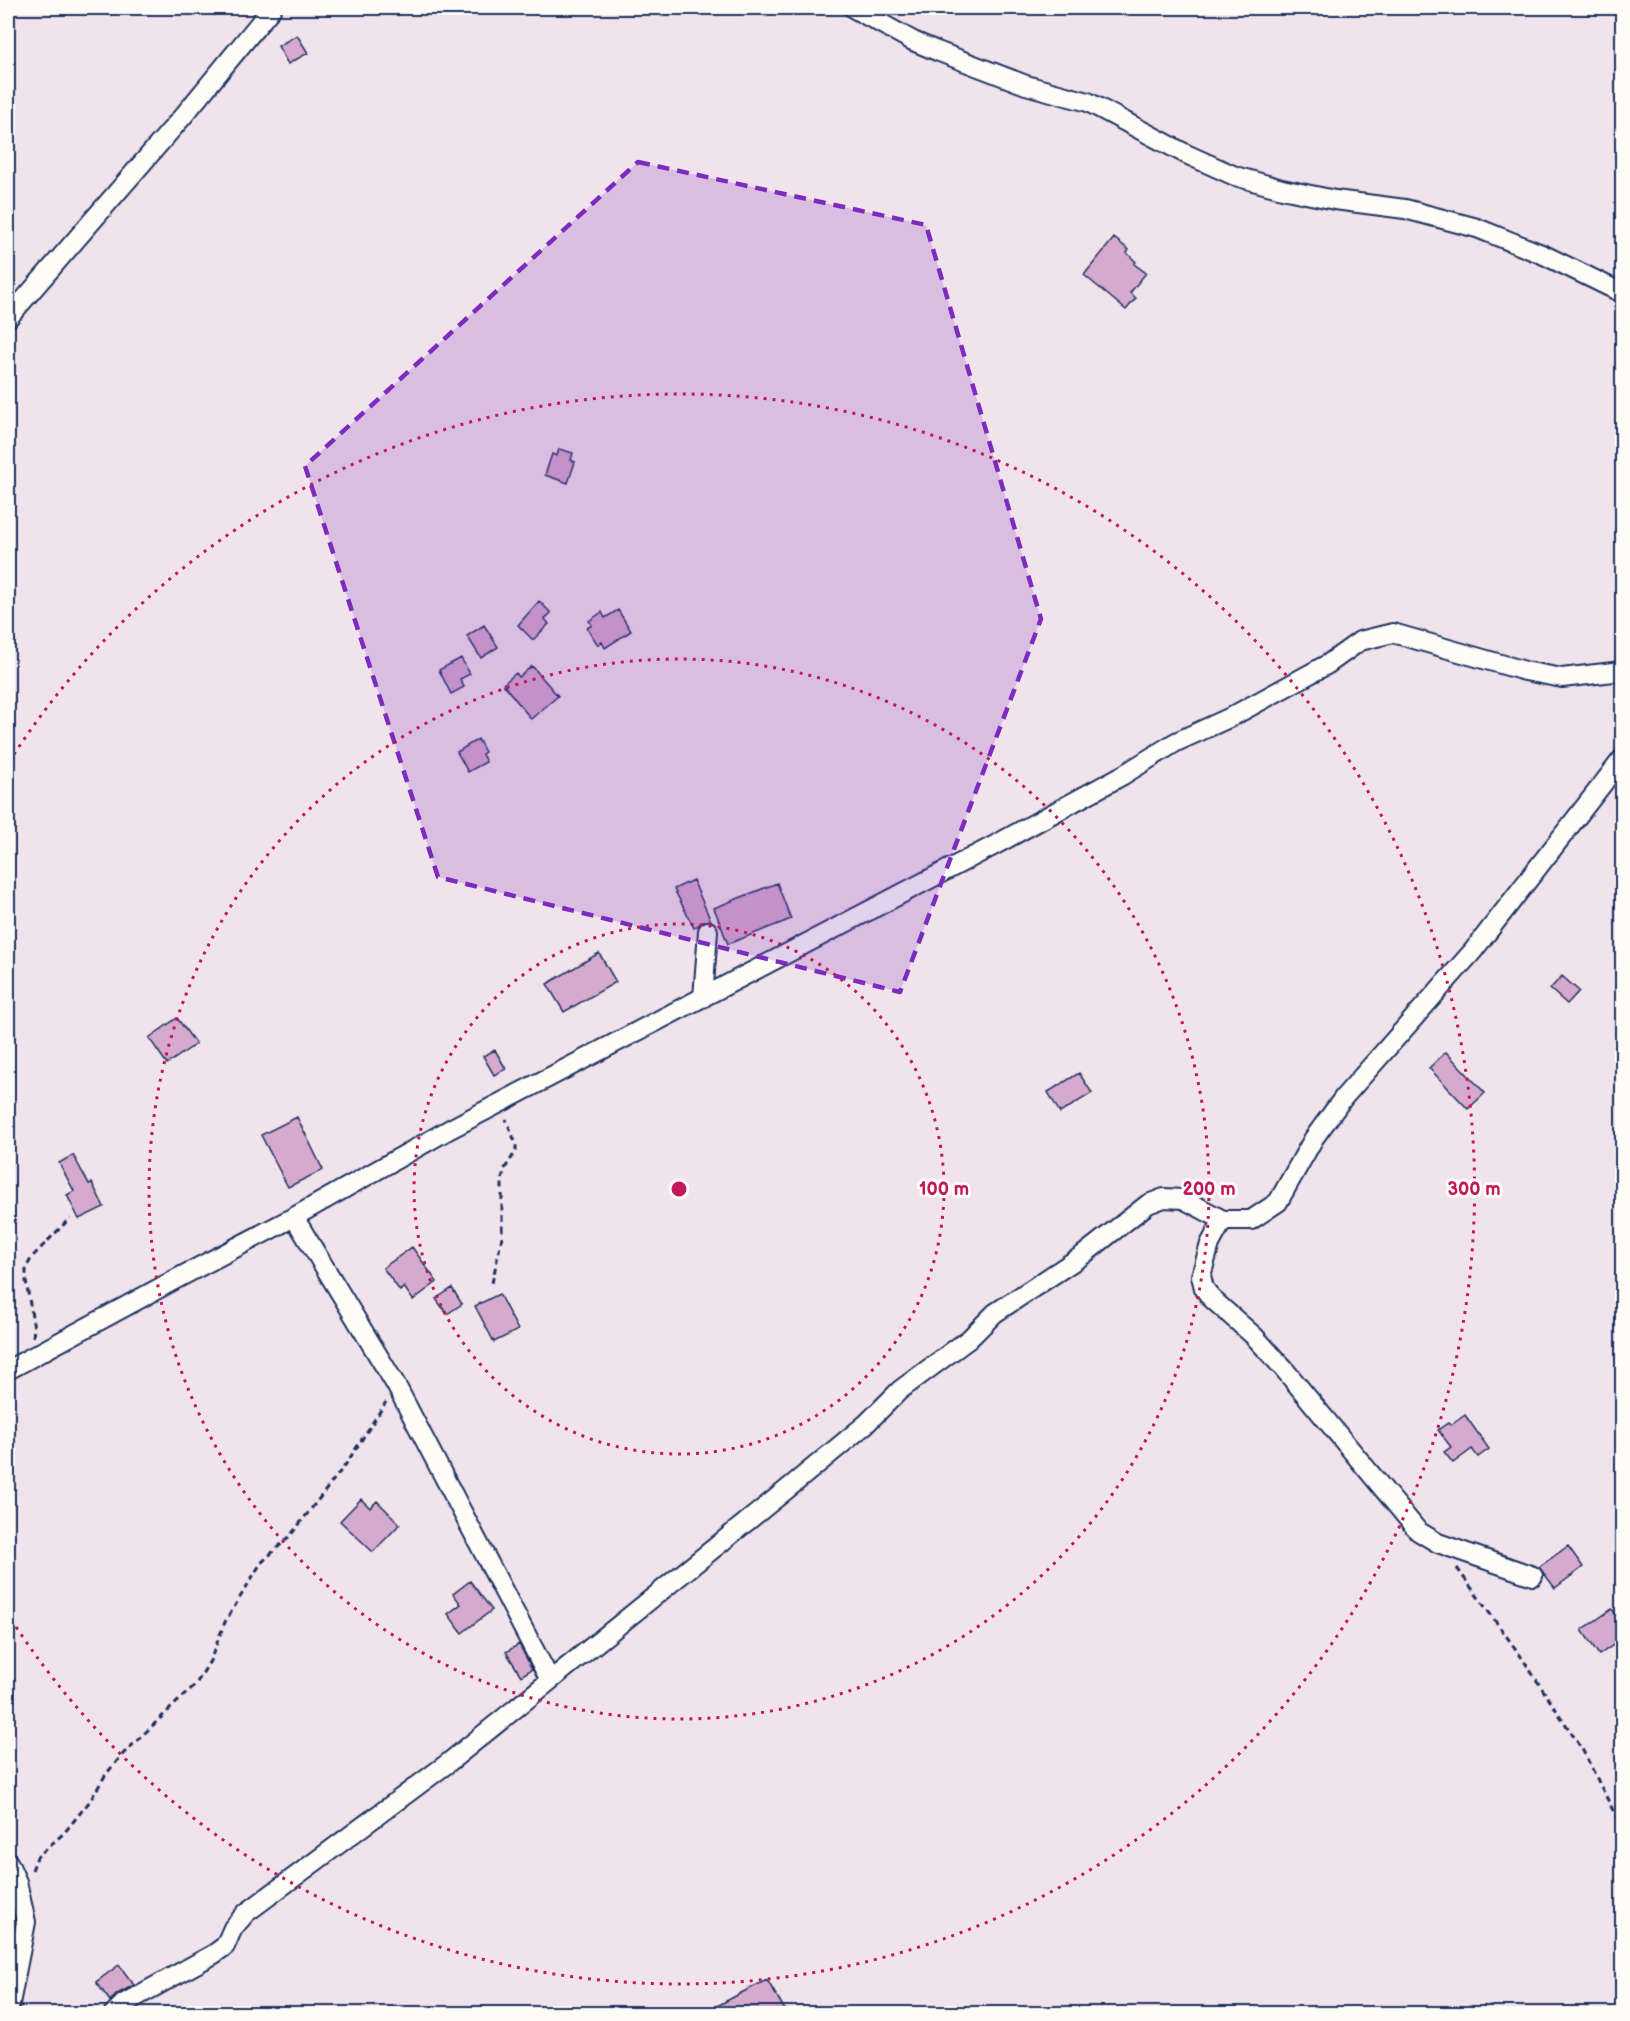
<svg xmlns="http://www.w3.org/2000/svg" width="1630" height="2021" font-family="'Balsamiq Sans',sans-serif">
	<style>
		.building { fill: #d6aace; stroke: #1b2f5e; stroke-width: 1.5 }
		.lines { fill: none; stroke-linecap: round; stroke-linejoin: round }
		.minor-casing { stroke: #1b2f5e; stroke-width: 22 }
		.path { stroke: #1b2f5e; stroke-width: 3; stroke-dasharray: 6 4.5; stroke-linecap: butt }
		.minor { stroke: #fdfcf7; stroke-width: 18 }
		.marked { fill: #7b2cbf; fill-opacity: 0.2; stroke: #7b2cbf; stroke-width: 4.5; stroke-dasharray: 12 8; stroke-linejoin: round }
		.ring { fill: none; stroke: #c2185b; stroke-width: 3; stroke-dasharray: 3 6 }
		.centre { fill: #c2185b; stroke: #fdfcf7; stroke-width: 3 }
		.ring-label { font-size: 18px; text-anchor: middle; font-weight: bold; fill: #c2185b; stroke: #fdfcf7; stroke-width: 6; stroke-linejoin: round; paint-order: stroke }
	</style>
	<rect width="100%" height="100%" fill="#f1e3eb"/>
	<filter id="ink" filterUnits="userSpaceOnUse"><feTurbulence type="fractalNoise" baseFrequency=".0167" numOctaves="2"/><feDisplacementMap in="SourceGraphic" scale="12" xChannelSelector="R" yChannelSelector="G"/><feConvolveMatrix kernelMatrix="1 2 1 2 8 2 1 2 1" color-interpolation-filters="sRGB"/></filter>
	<g filter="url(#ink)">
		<path class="building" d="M297 35 308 53 288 64 278 46Z
			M1114 238 1129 250 1127 253 1136 262 1134 264 1146 273 1130 293 1136 298 1126 310 1084 275Z
			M559 449 573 453 571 460 575 462 568 483 545 475 552 454 557 456Z
			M539 601 551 613 545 619 549 624 533 640 518 625Z
			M618 610 631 631 605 648 602 642 598 645 587 628 592 625 589 621 602 612 605 618Z
			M484 625 498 647 481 658 467 636Z
			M461 658 470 674 460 679 464 687 451 694 439 670Z
			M532 666 558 696 531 719 503 684 516 673 519 677Z
			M478 739 485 752 482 754 486 762 468 772 457 752Z
			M693 880 711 921H704L694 928 674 889Z
			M777 883 791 919 728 944 714 908Z
			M599 953 616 982 564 1012 547 984Z
			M1562 976 1579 991 1567 1004 1550 989Z
			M177 1018 196 1044 167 1064 149 1038Z
			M495 1050 506 1069 494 1075 483 1056Z
			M1446 1052 1485 1093 1468 1109 1429 1068Z
			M1079 1073 1092 1093 1060 1113 1048 1092Z
			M297 1117 323 1170 288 1187 261 1135Z
			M73 1155 89 1184 92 1183 104 1207 79 1219 67 1195 74 1191 59 1163Z
			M412 1247 437 1282 413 1300 404 1287 400 1291 383 1268Z
			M452 1288 462 1304 447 1314 436 1299Z
			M499 1294 518 1330 494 1342 475 1306Z
			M1465 1415 1489 1449 1478 1457 1472 1449 1453 1463 1444 1452 1451 1447 1438 1430 1449 1422 1451 1425Z
			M361 1499 370 1508 377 1501 400 1524 373 1552 340 1521Z
			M1568 1546 1583 1567 1555 1588 1539 1567Z
			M470 1581 492 1610 462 1633 448 1614 461 1604 453 1594Z
			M1612 1609 1623 1624V1638L1599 1655 1582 1630Z
			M519 1644 532 1669 521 1676 506 1652Z
			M119 1965 134 1985 117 1994 110 2001 96 1982Z
			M767 1980 787 2013H704L743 1992Z"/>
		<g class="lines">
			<g class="minor-casing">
				<path id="minor" d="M853 8 913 41 937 51 1026 85 1088 102 1186 154 1235 176 1282 189 1335 200 1405 209 1477 228 1544 255 1622 293
					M8 318 184 115 272 8
					M703 998 708 931
					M294 1217 396 1385 550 1680
					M8 1370 178 1278 294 1217 450 1129 995 845 1123 775 1176 742 1231 717 1328 664 1360 641 1393 633 1525 671 1562 678 1622 671
					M1533 1576 1438 1543 1418 1531 1284 1369 1254 1336 1211 1298 1204 1288 1201 1276 1210 1244 1223 1220H1251L1278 1202 1314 1138 1344 1097 1473 951 1622 759
					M8 1862 17 1882 26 1922 8 2014
					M113 2014 123 2004 214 1954 225 1946 233 1928 246 1913 448 1763 791 1486 866 1424 900 1390 969 1339 995 1313 1083 1255 1148 1204 1164 1198 1183 1199 1223 1220"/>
			</g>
			<path class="path" d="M492 1283 502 1237V1181L504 1170 516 1151V1144L506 1119
				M33 1337 34 1328 26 1281V1268L32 1257 70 1218
				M1457 1568 1520 1655 1582 1749 1622 1828
				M32 1870 37 1857 64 1833 90 1801 106 1774 123 1754 196 1684 210 1661 225 1622 261 1563 290 1536 346 1464 386 1402"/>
			<use href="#minor" class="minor"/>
		</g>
	</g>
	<path class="marked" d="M638 162 926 225 1041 619 900 992 438 877 305 466Z"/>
	<g class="ring">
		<circle cx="679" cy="1189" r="265"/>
		<circle cx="679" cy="1189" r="530"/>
		<path d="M9 762A795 795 0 1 1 9 1616"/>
	</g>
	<circle cx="679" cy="1189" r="9" class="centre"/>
	<g class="ring-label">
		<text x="944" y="1195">100 m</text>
		<text x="1209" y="1195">200 m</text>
		<text x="1474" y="1195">300 m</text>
	</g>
	<rect width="1630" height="2021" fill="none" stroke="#fdfcf7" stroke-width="30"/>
	<rect x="15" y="15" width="1600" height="1991" fill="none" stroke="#1b2f5e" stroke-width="2" filter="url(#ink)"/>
</svg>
